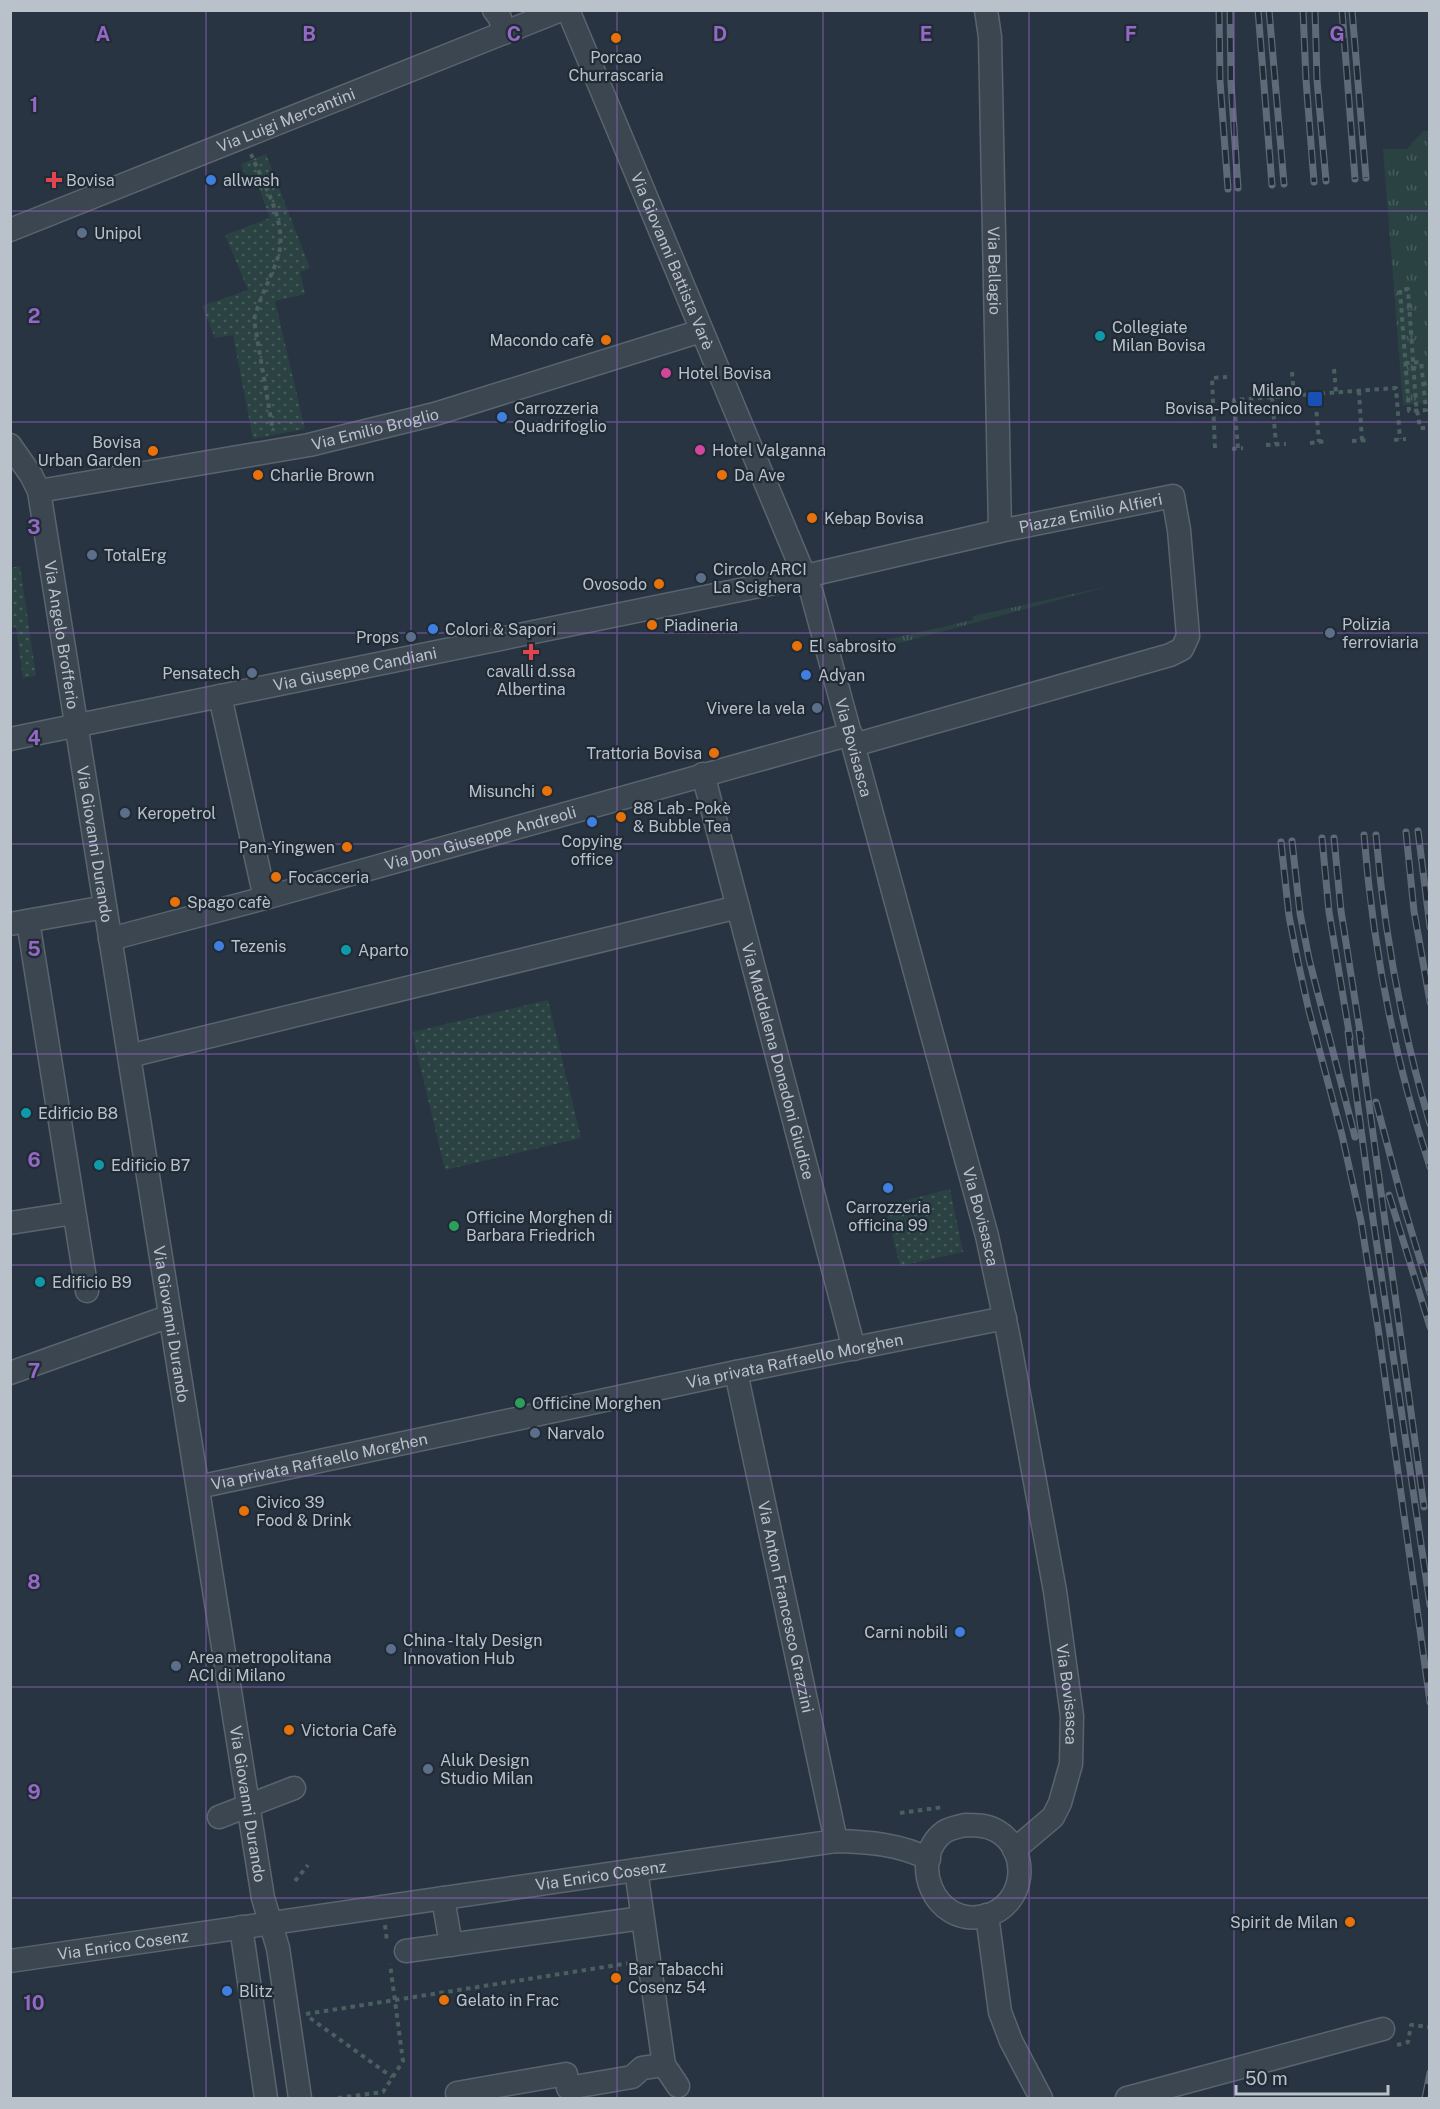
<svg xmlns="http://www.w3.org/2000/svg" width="1440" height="2109" font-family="'Public Sans',sans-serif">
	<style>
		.grass { fill: url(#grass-tufts) }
		.park { fill: url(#park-dots) }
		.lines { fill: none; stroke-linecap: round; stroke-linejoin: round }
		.minor-casing { stroke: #5a646e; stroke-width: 25 }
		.path { stroke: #4a5f60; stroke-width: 4; stroke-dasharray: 4.5 4.5; stroke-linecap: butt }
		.minor { stroke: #3c4650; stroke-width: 22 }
		.rail-casing { stroke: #5e6a77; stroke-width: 7 }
		.rail { stroke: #202b36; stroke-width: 4.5; stroke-dasharray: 14; stroke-linecap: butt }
		.grid { fill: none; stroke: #9468c4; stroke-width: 1.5; stroke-opacity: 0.55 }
		.food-dot { fill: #e8710a; stroke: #202b36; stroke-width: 2 }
		.health-dot { fill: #e0444e; stroke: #202b36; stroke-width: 2 }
		.shop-dot { fill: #3f7fe0; stroke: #202b36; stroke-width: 2 }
		.service-dot { fill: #5c6f8a; stroke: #202b36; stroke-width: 2 }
		.culture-dot { fill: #0f9aa8; stroke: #202b36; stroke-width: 2 }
		.hotel-dot { fill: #d1479c; stroke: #202b36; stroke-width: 2 }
		.transit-dot { fill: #1a4fb4; stroke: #202b36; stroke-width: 2 }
		.leisure-dot { fill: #2e9e5b; stroke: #202b36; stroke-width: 2 }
		.labels { text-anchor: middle; stroke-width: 4.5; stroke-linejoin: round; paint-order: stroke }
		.poi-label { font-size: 16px; fill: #b9c1cb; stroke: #202b36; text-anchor: start }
		.street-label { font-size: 16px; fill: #b9c1cb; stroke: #202b36 }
		.grid-label { font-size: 20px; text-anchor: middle; font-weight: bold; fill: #9468c4; stroke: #202b36; stroke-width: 4.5; stroke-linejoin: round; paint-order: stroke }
	</style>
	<defs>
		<pattern id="grass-tufts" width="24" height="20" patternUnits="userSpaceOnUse" patternTransform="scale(1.5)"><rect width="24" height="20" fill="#2b4243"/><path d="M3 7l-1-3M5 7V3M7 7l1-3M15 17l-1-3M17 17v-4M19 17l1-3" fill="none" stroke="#485c5d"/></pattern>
		<pattern id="park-dots" width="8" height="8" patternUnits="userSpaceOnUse" patternTransform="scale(1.5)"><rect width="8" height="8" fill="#2b4243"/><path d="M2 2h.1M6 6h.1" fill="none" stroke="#485c5d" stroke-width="1.8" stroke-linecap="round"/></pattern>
	</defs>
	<rect width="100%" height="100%" fill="#283441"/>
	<path class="grass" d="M1423 131H1430L1429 403 1403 405 1383 149H1407Z
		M1110 586 885 647 884 640 973 620V616Z"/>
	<path class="park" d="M266 154 310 268 300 272 305 294 275 301 305 429 253 439 233 335 215 338 202 306 248 290 225 235 270 218 254 175 246 177 241 164Z
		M20 566 36 676 23 678 16 627 10 628 11 568Z
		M548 1000 581 1138 445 1170 412 1032Z
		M950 1189 963 1252 900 1266 885 1206Z"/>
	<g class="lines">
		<g class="minor-casing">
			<g id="minor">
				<path d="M494 10 500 18 504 33"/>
				<path id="s1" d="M568 10 812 594 987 1236 1008 1334 1055 1591 1072 1716 1071 1764 1060 1803 1053 1817 1014 1850"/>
				<path id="s2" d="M986 10 990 37 1000 531"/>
				<path id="s3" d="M10 230 561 10"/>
				<path id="s4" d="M10 445 31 475 39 491 263 1898 278 1948 300 2098"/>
				<path id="s5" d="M39 491 309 445 435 414 701 331"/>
				<path d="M220 696 265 898"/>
				<path id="s6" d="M10 739 784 581 1000 531 1173 496 1179 530 1188 636 1182 649 1170 655 854 745"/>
				<path id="s7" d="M703 774 854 1349"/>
				<path d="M28 921 87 1291"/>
				<path d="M10 924 105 907"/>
				<path id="s8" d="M110 939 265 898 851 734"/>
				<path d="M133 1055 738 907"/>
				<path d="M10 1223 74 1213"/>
				<path id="s9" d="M736 1372 836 1841"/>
				<path d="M10 1373 170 1316"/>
				<path id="s10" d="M198 1487 736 1372 1005 1318"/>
				<path d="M219 1817 294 1788"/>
				<path d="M965 1825C976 1825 987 1825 997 1831 1031 1850 1026 1906 985 1916 933 1928 908 1859 944 1832 950 1828 958 1827 965 1825Z"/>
				<path d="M636 1870 664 2065 678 2086"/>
				<path d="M443 1898 451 1945"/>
				<path d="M987 1915 1000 2012 1011 2041 1041 2098"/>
				<path d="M241 1927 266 2098"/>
				<path d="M406 1951 642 1918"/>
				<path id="s11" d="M10 1961 836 1841C869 1842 899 1844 929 1859"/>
				<path d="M457 2093 566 2074 568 2088 632 2077 642 2068 664 2065"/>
				<path d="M1127 2098 1383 2029"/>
			</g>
		</g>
		<path class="path" d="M251 154C264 186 290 226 277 260 270 280 259 299 254 320L273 431
			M1405 363 1421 362 1426 410 1409 411 1400 290 1408 289 1416 404 1420 428H1430
			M1334 369 1336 393
			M1292 372 1294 395
			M1359 391 1362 441
			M1315 394 1319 442
			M1272 397 1276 444
			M1394 440 1406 439
			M1352 441 1369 440
			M1310 443 1328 441
			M1266 445 1286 444
			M1215 448 1212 378 1227 377
			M1238 448 1234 400 1396 388 1400 439
			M1232 449 1243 448
			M900 1813 944 1807
			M295 1881 308 1865
			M385 1925 387 1941
			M306 2014 630 1963
			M310 2018 392 2077
			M1397 2045 1408 2042 1411 2025 1430 2027
			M338 2098 383 2092 403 2061 390 1964"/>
		<use href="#minor" class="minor"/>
		<g class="rail-casing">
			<path id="rail" d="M1219 10 1220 81 1228 189
				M1230 10 1231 83 1238 188
				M1258 10 1272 185
				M1269 10 1284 184
				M1303 10 1306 80 1314 182
				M1315 10 1317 80 1326 181
				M1342 10 1355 179
				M1352 10 1366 178
				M1418 831 1430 927
				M1406 832 1414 911 1430 1002
				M1364 835C1373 948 1394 1059 1430 1167
				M1376 835C1384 932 1402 1030 1430 1124
				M1322 838 1329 912 1350 1038
				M1334 838 1341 911 1361 1038
				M1292 841 1300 913 1309 959 1355 1137
				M1281 842 1289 916 1298 962 1309 1011 1342 1135 1361 1221 1378 1328 1430 1702
				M1359 1031 1424 1507
				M1348 1032 1373 1219 1430 1605
				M1376 1102 1402 1200 1430 1293
				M1389 1195 1430 1327
				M1425 2098 1430 2073"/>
		</g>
		<use href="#rail" class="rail"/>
	</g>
	<path class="grid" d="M206 10V2098M411 10V2098M617 10V2098M823 10V2098M1029 10V2098M1234 10V2098M10 211H1430M10 422H1430M10 633H1430M10 844H1430M10 1054H1430M10 1265H1430M10 1476H1430M10 1687H1430M10 1898H1430"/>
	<g class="food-dot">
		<circle cx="616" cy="38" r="6"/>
		<circle cx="606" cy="340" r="6"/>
		<circle cx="153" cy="451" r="6"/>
		<circle cx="258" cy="475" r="6"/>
		<circle cx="722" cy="475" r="6"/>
		<circle cx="812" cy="518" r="6"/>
		<circle cx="659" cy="584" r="6"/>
		<circle cx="652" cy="625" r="6"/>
		<circle cx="797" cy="646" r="6"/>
		<circle cx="714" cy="753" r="6"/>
		<circle cx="547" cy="791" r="6"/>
		<circle cx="621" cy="817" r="6"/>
		<circle cx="347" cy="847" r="6"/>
		<circle cx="276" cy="877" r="6"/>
		<circle cx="175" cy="902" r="6"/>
		<circle cx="244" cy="1511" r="6"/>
		<circle cx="289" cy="1730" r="6"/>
		<circle cx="1350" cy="1922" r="6"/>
		<circle cx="616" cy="1978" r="6"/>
		<circle cx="444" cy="2000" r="6"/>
	</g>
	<g class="health-dot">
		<path d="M51 171h6v6h6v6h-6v6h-6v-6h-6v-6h6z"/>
		<path d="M528 643h6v6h6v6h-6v6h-6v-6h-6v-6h6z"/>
	</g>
	<g class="shop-dot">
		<circle cx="211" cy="180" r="6"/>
		<circle cx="502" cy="417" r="6"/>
		<circle cx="433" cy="629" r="6"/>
		<circle cx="806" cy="675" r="6"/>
		<circle cx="592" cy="822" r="6"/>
		<circle cx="219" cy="946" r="6"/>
		<circle cx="888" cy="1188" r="6"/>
		<circle cx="960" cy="1632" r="6"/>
		<circle cx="227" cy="1991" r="6"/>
	</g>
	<g class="service-dot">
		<circle cx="82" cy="233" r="6"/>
		<circle cx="92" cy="555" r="6"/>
		<circle cx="701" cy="578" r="6"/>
		<circle cx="1330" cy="633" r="6"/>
		<circle cx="411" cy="637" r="6"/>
		<circle cx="252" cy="673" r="6"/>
		<circle cx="817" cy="708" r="6"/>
		<circle cx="125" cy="813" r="6"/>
		<circle cx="535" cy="1433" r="6"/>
		<circle cx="391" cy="1649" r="6"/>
		<circle cx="176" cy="1666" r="6"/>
		<circle cx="428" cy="1769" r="6"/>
	</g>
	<g class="culture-dot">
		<circle cx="1100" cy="336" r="6"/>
		<circle cx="346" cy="950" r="6"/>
		<circle cx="26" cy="1113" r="6"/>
		<circle cx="99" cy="1165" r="6"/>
		<circle cx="40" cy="1282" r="6"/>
	</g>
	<g class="hotel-dot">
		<circle cx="666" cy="373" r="6"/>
		<circle cx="700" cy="450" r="6"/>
	</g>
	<rect class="transit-dot" x="1307" y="391" width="16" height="16" rx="3"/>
	<g class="leisure-dot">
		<circle cx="454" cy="1226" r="6"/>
		<circle cx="520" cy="1403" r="6"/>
	</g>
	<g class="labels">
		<g class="poi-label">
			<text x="616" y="63" text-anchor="middle">Porcao<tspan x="616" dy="18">Churrascaria</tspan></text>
			<text x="66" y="186">Bovisa</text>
			<text x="223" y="186">allwash</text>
			<text x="94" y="239">Unipol</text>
			<text x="1112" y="333">Collegiate<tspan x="1112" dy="18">Milan Bovisa</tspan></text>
			<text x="594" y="346" text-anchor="end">Macondo cafè</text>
			<text x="678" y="379">Hotel Bovisa</text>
			<text x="1302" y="396" text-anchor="end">Milano<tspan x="1302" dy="18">Bovisa-Politecnico</tspan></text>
			<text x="514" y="414">Carrozzeria<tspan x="514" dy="18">Quadrifoglio</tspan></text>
			<text x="141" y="448" text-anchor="end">Bovisa<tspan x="141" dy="18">Urban Garden</tspan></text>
			<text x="712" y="456">Hotel Valganna</text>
			<text x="270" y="481">Charlie Brown</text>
			<text x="734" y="481">Da Ave</text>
			<text x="824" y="524">Kebap Bovisa</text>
			<text x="104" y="561">TotalErg</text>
			<text x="713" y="575">Circolo ARCI<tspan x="713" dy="18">La Scighera</tspan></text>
			<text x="647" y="590" text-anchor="end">Ovosodo</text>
			<text x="1342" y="630">Polizia<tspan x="1342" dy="18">ferroviaria</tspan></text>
			<text x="664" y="631">Piadineria</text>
			<text x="445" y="635">Colori &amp; Sapori</text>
			<text x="399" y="643" text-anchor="end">Props</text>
			<text x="809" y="652">El sabrosito</text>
			<text x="531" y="677" text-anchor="middle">cavalli d.ssa<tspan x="531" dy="18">Albertina</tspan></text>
			<text x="240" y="679" text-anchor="end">Pensatech</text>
			<text x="818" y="681">Adyan</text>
			<text x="805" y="714" text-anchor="end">Vivere la vela</text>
			<text x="702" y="759" text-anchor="end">Trattoria Bovisa</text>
			<text x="535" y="797" text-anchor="end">Misunchi</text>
			<text x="633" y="814">88 Lab - Pokè<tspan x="633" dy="18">&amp; Bubble Tea</tspan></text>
			<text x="137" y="819">Keropetrol</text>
			<text x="592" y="847" text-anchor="middle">Copying<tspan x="592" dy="18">office</tspan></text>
			<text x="335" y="853" text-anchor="end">Pan-Yingwen</text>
			<text x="288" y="883">Focacceria</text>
			<text x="187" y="908">Spago cafè</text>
			<text x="231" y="952">Tezenis</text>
			<text x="358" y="956">Aparto</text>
			<text x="38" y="1119">Edificio B8</text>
			<text x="111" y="1171">Edificio B7</text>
			<text x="888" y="1213" text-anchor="middle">Carrozzeria<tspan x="888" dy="18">officina 99</tspan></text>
			<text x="466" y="1223">Officine Morghen di<tspan x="466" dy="18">Barbara Friedrich</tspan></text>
			<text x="52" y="1288">Edificio B9</text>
			<text x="532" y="1409">Officine Morghen</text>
			<text x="547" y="1439">Narvalo</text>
			<text x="256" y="1508">Civico 39<tspan x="256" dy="18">Food &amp; Drink</tspan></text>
			<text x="948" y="1638" text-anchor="end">Carni nobili</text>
			<text x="403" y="1646">China - Italy Design<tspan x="403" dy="18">Innovation Hub</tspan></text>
			<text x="188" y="1663">Area metropolitana<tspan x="188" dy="18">ACI di Milano</tspan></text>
			<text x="301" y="1736">Victoria Cafè</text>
			<text x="440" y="1766">Aluk Design<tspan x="440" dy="18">Studio Milan</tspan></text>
			<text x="1338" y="1928" text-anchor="end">Spirit de Milan</text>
			<text x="628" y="1975">Bar Tabacchi<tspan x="628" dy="18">Cosenz 54</tspan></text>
			<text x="239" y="1997">Blitz</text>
			<text x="456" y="2006">Gelato in Frac</text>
		</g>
		<g class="street-label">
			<text dy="6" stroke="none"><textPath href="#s3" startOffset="297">Via Luigi Mercantini</textPath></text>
			<text dy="6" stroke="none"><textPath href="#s1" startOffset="272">Via Giovanni Battista Varè</textPath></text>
			<text dy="6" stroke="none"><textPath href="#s2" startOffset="261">Via Bellagio</textPath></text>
			<text dy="6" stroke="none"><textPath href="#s5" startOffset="342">Via Emilio Broglio</textPath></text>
			<text dy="6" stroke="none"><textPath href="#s6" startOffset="1104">Piazza Emilio Alfieri</textPath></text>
			<text dy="6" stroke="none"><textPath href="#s4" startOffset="200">Via Angelo Brofferio</textPath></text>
			<text dy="6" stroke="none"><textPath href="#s6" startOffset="352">Via Giuseppe Candiani</textPath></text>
			<text dy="6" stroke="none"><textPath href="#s1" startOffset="792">Via Bovisasca</textPath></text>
			<text dy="6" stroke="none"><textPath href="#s8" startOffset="384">Via Don Giuseppe Andreoli</textPath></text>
			<text dy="6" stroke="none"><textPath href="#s4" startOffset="412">Via Giovanni Durando</textPath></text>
			<text dy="6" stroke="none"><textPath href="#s7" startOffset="297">Via Maddalena Donadoni Giudice</textPath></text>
			<text dy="6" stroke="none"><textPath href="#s1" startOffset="1278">Via Bovisasca</textPath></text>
			<text dy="6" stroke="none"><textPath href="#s4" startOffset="898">Via Giovanni Durando</textPath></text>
			<text dy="6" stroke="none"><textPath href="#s10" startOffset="610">Via privata Raffaello Morghen</textPath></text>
			<text dy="6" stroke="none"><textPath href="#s10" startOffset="124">Via privata Raffaello Morghen</textPath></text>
			<text dy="6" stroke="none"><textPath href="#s9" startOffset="240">Via Anton Francesco Grazzini</textPath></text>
			<text dy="6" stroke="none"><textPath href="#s1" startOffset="1764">Via Bovisasca</textPath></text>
			<text dy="6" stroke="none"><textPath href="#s4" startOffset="1384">Via Giovanni Durando</textPath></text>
			<text dy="6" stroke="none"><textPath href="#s11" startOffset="597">Via Enrico Cosenz</textPath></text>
			<text dy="6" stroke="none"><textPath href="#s11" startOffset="114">Via Enrico Cosenz</textPath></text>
		</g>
	</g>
	<g class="grid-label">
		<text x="103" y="41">A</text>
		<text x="309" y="41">B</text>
		<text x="514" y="41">C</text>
		<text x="720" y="41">D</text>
		<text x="926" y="41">E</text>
		<text x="1131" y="41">F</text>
		<text x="1337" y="41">G</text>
		<text x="34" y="112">1</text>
		<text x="34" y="323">2</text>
		<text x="34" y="534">3</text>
		<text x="34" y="745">4</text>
		<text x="34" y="956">5</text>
		<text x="34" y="1167">6</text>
		<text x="34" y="1378">7</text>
		<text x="34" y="1589">8</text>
		<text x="34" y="1799">9</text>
		<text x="34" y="2010">10</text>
	</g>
	<rect width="1440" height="2109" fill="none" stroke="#b9c1cb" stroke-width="24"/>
	<path d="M1236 2085v9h152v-9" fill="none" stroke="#b9c1cb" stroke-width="3"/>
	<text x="1245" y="2085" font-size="18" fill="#b9c1cb" stroke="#202b36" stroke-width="4.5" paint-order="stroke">50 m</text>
</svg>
